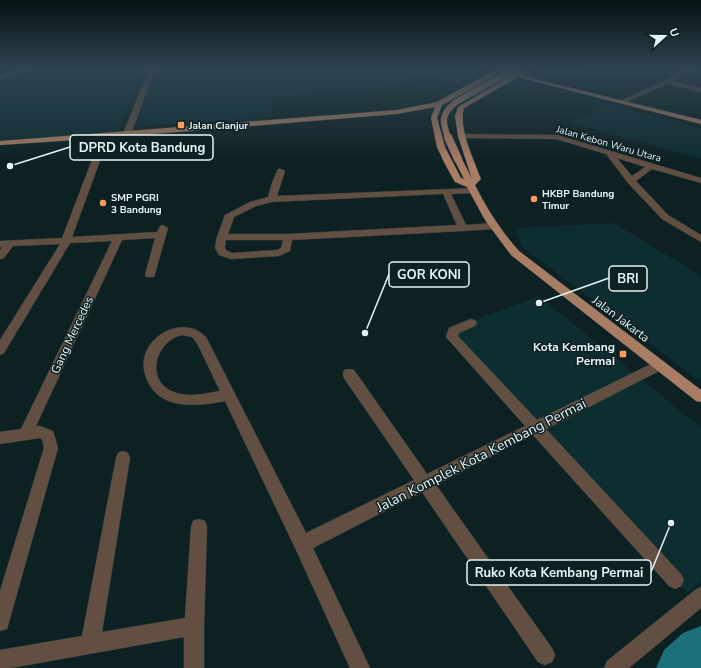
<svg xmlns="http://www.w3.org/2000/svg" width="701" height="668" font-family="'Nunito Sans',sans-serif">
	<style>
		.built { fill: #0d2d31 }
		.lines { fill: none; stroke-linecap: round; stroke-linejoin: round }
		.canal { fill: #1d7079; fill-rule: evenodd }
		.river { fill: #1d7079; fill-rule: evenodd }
		.minor-casing { stroke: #2c3f40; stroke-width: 1 }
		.tertiary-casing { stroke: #2c3f40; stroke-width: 1 }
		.primary-casing { stroke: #2c3f40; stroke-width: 1 }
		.minor { fill: #634e42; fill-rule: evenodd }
		.tertiary { fill: #634e42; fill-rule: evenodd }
		.primary { fill: #a97d64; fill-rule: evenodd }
		.primary-bridge-far1-casing { stroke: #2c3f40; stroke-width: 7; stroke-linecap: butt }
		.primary-bridge-casing { stroke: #2c3f40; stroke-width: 9; stroke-linecap: butt }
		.primary-bridge-far1 { stroke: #a97d64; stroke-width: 6 }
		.primary-bridge { stroke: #a97d64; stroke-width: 8 }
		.poi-dot { fill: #ff9b5b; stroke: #0d2123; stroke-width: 1.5 }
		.labels { text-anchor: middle; stroke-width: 3; stroke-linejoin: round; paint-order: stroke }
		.far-poi-label { font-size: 10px; font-weight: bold; fill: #e7f4f5; stroke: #0d2123; text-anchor: start }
		.far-street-label { font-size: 10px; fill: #e7f4f5; stroke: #0d2123 }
		.street-label { font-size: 12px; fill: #e7f4f5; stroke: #0d2123 }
		.poi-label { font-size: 12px; font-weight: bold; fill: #e7f4f5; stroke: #0d2123; text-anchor: end }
		.near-street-label { font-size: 14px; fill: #e7f4f5; stroke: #0d2123 }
		.leader { fill: none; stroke: #e7f4f5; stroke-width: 1.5 }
		.callout-dot { fill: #e7f4f5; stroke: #0d2123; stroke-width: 1.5 }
		.callout { fill: #0d2123; stroke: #e7f4f5; stroke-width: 1.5 }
		.callout-label { font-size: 13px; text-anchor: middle; font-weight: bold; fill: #e7f4f5 }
	</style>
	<rect width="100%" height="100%" fill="#0d2123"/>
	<path class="built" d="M49 69H146L117 132 0 140V80Z
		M154 69H402L420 75 394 87 323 93 270 99 273 117 135 127 151 82Z
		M406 69H468L479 72 484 75 463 86Z
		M544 69H579L583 70 565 80 538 74Z
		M604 104 701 128V159L572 123 580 116 588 118Z
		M614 223 701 276V382L521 246 515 228Z
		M539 296 701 428V582L687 593 443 332Z"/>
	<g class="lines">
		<path class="canal" d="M22 69H40L0 80V74Z"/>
		<path class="river" d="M701 626V668H656L664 650 683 633Z"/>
		<g class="minor-casing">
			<path id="minor" d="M688 69H696L672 81 701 88V92L667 84 624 103 619 102Z
				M102 134H105L109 136 72 237 157 232 160 226 163 225 168 228 154 277H146L145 275 155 238 122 240 36 426H40L53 431 58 448 9 622 7 629 0 631V591L44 448 42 439 40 438 0 444V432L21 429 112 241 70 243 4 353 0 355V340L60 244 13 246 4 258 0 259V250L2 247H0V241L62 238Z
				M459 134 557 135 701 178V183L652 169 636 181 668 215 701 235V242L662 219 628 183 606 154 556 139 462 138 458 136ZM617 158 645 167 632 176Z
				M278 169H281L285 171 277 196 476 188 477 190 473 193 451 194 466 225 493 223 498 226 493 229 463 231 292 240 290 251 279 256 231 259 219 255 215 248 217 237 225 215 250 202 268 197 272 183ZM443 194 457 225 288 234H228L234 217 256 206 272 202ZM226 240H283L281 248 277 250 232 253 227 251 225 248Z
				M471 319 475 320 477 323 475 326 459 333 458 336 537 420 655 362 660 360 665 362 666 365 665 368 546 429 681 574 684 580 681 586 675 589 669 586 533 435 436 485 552 648 555 655 552 662 545 665 538 662 422 492 313 548 370 668H350L296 550 225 401C199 406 162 411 148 382 144 374 142 364 145 355 153 330 187 317 206 337L306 533 414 480 344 378 343 374 344 370 349 369 354 370 427 474 525 426 446 337 449 328ZM182 335 192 337 197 343 220 391C205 394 186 398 171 391 145 378 156 341 182 335Z
				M123 451 128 453 130 458 102 632 185 618 191 527 193 521 199 519 205 521 207 527 204 626V668H184V637L11 668H0V650L82 636 116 458 118 453Z
				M701 587V608L629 668H604L607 661 695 590Z"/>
		</g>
		<g class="tertiary-casing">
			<path id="tertiary" d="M149 69H155L131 134 127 136H124L123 134Z"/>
		</g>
		<g class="primary-casing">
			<path id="primary" d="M495 69C503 69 514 74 521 71L524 73 522 75 539 80 701 120V124L518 77 464 108C458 128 474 160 481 179L475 185C487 209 501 231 519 251L701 390V402L696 401 511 255 485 220 467 187 455 182 445 164 437 147 431 118 435 107 397 114 105 138 0 145V141L397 110 437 102 493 71 496 73 495 76 442 105 437 118 445 147 461 178 464 179 454 159 458 157H461L472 179 458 136 455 116 458 107 512 75Z"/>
		</g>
		<use href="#minor" class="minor"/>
		<use href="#tertiary" class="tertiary"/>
		<use href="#primary" class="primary"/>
		<g class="primary-bridge-far1-casing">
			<path id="primary-bridge-far1" d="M448 138C442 121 441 114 456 102L515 69"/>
		</g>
		<g class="primary-bridge-casing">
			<path id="primary-bridge" d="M448 137 458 159"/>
		</g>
		<use href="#primary-bridge-far1" class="primary-bridge-far1"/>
		<use href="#primary-bridge" class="primary-bridge"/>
	</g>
	<linearGradient id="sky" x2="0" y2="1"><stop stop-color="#071213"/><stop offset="0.42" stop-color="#2f4350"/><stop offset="1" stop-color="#2f4350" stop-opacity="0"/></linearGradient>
	<rect width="701" height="163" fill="url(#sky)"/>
	<g class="poi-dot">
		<rect x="177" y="121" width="8" height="8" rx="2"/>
		<circle cx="534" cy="199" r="4"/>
		<circle cx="103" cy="203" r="4"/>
		<rect x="619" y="350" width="8" height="8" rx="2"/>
	</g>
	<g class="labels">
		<g class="far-poi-label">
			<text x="189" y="129">Jalan Cianjur</text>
			<text x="542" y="197">HKBP Bandung<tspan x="542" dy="12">Timur</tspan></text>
			<text x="111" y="201">SMP PGRI<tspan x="111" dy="12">3 Bandung</tspan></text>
		</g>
		<g class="far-street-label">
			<text transform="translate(609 143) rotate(16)" y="4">Jalan Kebon Waru Utara</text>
		</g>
		<g class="street-label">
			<text transform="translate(621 319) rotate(37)" y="4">Jalan Jakarta</text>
			<text transform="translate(72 335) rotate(-65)" y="4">Gang Mercedes</text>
		</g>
		<g class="poi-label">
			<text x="615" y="351">Kota Kembang<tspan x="615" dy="14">Permai</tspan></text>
		</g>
		<g class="near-street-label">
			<text transform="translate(481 455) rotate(-27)" y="5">Jalan Komplek Kota Kembang Permai</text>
		</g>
	</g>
	<path class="leader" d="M10 166L70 147M365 333L389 274M539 303L609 278M671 523L651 572"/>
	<g class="callout-dot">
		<circle cx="10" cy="166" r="4"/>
		<circle cx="365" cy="333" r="4"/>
		<circle cx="539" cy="303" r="4"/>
		<circle cx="671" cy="523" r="4"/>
	</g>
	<g class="callout">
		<rect x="70" y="135" width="143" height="25" rx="4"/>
		<rect x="389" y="262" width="80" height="25" rx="4"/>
		<rect x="609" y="266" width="38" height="25" rx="4"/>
		<rect x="467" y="560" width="184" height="25" rx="4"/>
	</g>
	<g class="callout-label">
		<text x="142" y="152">DPRD Kota Bandung</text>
		<text x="429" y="279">GOR KONI</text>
		<text x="628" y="283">BRI</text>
		<text x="559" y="577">Ruko Kota Kembang Permai</text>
	</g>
	<g transform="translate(665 36) rotate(69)" stroke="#0d2123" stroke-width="3" paint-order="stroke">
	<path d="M0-3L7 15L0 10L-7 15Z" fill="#e7f4f5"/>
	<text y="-6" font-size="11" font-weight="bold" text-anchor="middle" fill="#e7f4f5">U</text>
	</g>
</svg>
